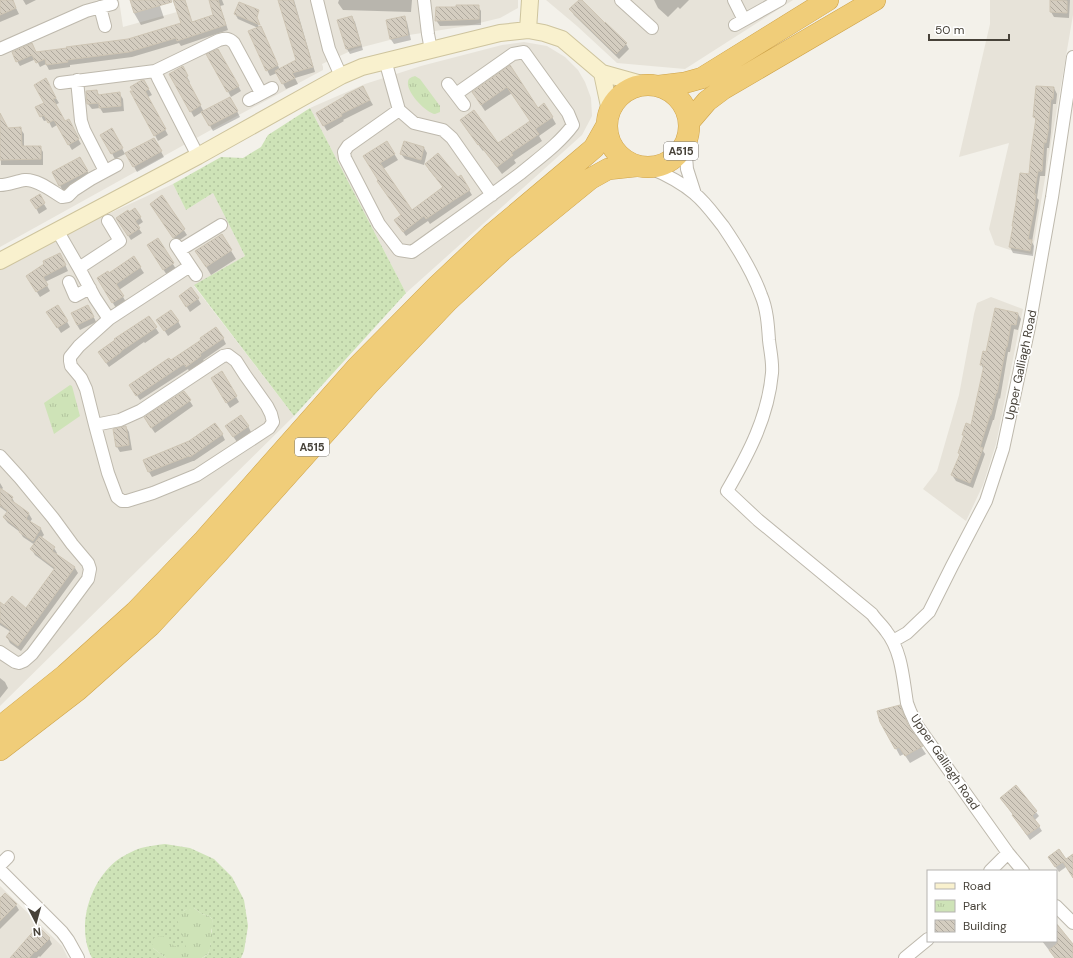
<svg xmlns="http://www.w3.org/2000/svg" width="1073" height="958" font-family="'DM Sans',sans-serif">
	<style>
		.residential { fill: #e7e3d9 }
		.grass { fill: url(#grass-dots) }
		.park { fill: url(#park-tufts) }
		.shadow { fill: #0003 }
		.building { fill: url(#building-back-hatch); stroke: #cec5b4 }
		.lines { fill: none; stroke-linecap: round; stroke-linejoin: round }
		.street-casing { stroke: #beb9ad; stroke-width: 14 }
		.secondary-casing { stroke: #cec49e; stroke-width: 18 }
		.highway-casing { stroke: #cea349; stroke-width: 22 }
		.street { stroke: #fff; stroke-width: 12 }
		.secondary { stroke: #f9f1ce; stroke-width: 16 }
		.highway { stroke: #f0cd79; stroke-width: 21 }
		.labels { text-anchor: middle; stroke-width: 3.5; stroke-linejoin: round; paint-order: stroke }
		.shield { fill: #fff; stroke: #7e7b74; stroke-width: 1 }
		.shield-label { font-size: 11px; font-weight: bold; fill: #474239 }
		.street-label { font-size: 12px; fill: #474239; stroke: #fff }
	</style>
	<defs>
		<pattern id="grass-dots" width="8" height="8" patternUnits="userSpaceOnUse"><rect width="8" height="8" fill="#cee3b7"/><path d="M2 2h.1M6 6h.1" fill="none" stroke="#b2c49e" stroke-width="1.8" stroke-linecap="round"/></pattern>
		<pattern id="park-tufts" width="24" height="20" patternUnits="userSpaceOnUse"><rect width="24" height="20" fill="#cee3b7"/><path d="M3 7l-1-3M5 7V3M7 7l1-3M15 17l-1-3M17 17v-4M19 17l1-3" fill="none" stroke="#b2c49e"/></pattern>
		<pattern id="building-back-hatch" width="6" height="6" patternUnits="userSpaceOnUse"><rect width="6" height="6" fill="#d4cdc0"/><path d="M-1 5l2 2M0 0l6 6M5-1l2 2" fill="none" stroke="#aea89d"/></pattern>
	</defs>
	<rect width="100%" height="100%" fill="#f3f1ea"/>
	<path class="residential" d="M0 0H119L123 27 177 12 173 0H518V8L500 18 467 26 409 35 355 49 322 64 323 67V70L209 131 0 247Z
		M546 0H793L685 69 617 63 577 26Z
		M990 0H1073V15L1032 254 1010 250 995 245 989 229 1009 143 959 157 990 24Z
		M524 42 547 46 565 57 578 70 585 82 591 98 592 116 582 135 406 293 310 108 365 84 421 66 502 45Z
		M173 184 186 210 213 193 245 256 194 286 294 416 0 706V267L39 246Z
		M991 297 1023 309 996 444 983 485 966 521 923 489 937 471 959 395 974 314 977 303Z
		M0 886 62 946 68 958H0Z"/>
	<path class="grass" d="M310 108 406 293 294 416 194 285 245 256 213 193 186 210 173 184 221 157 243 158 261 147 268 135Z
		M165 844 190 848 214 859 232 877 244 900 248 926 244 951 241 958H202C205 956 208 955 209 952 210 949 213 923 212 919L209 916 202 914 194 908 185 910 180 917 187 947H175L171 944 153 948 166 958H92C76 927 89 883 116 861 121 857 134 850 141 848 148 846 157 845 165 844Z"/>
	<path class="park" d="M415 76 420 79 440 106V112L435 114C426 113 406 92 408 82 408 78 412 77 415 76Z
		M70 385 72 386 80 416 54 434 44 403Z
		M189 908H194L202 914 209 916 212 919 213 924 211 932 213 935V941L210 944V949L208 954 202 958H166L153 948 152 942 155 937 168 936C172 947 174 947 186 947L177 919 185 910Z"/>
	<path class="shadow" d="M4 0H12L19 14 0 22V2Z
		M23 0H36L26 5Z
		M131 0H158L164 18 141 25 134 13Z
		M174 0H185L192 22 215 16 210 0H222L224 5 220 6 228 30 181 46 179 43 132 57 70 65V67L49 70 46 64 40 67 36 59 20 66 17 61 36 53 128 40 182 23Z
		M279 0H294L315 72 295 78 298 84 286 89 277 73 270 76 267 70 258 28 238 19 235 14H255L259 28 263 32 280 70 297 61Z
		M339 0H412L411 12 343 10 338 3Z
		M654 0H689L680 9 678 7 668 17 658 8Z
		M1052 0H1070L1069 18 1054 17 1051 12Z
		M478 6 481 11V25L440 26 436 20Z
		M571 10 626 44 629 49 619 59 574 15Z
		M352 17 355 22 363 50 350 54 347 49 338 21Z
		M404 17 407 22 411 40 394 44 390 38Z
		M218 50 241 91 231 97 208 55Z
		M510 67 538 109 552 117 556 124 539 136 542 141 514 160 516 163 502 174 484 150 483 151 465 127 497 145 531 122 512 93 485 111 477 99Z
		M182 68 190 82 188 83 204 112 230 98 240 117 213 131 202 112 194 117 170 74Z
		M45 80 59 103 55 105 65 122 68 121 81 144 72 150 57 125 52 128 48 120 44 121 41 116 46 103Z
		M144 81 152 95 148 97 168 135 158 141 132 92H134Z
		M1054 88 1057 94 1056 104H1053L1051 131V132L1049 148H1047L1045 176H1040L1037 198 1039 200 1032 242 1034 246 1033 256 1013 253 1010 247 1014 227 1030 175 1037 122 1034 117Z
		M97 91 99 95 119 93 123 99 124 111 103 113 100 108 92 109 88 104Z
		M366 93 373 105 343 120 344 121 327 131 317 114Z
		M0 114 8 129 20 128 24 134V147H40L43 152V165H1Z
		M112 130 125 154 115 159 102 135Z
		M154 139 164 157 137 172 127 154Z
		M387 142 398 160 383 169 412 211 444 188 429 170 426 164 469 190 472 195 430 224 428 221 406 236 398 225 401 215 364 156Z
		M424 148 427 153 424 165 405 159 401 154Z
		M80 158 90 176 63 191 53 173Z
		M39 196 47 209 39 214 32 200Z
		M162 197 187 235 177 242 155 209Z
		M135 209 143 222 137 226 142 233 131 240 120 223 129 213Z
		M222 236 236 259 211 275 202 260Z
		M158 240 176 269 167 275 151 251Z
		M63 260 68 271 45 282 50 291 40 297 27 276Z
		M140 267 144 273 119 290 126 302 116 308 101 284 109 274Z
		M180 296 198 299 201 304 190 312Z
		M58 306 70 327 61 333 48 312Z
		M91 311 96 322 80 330 77 325Z
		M1018 314 1021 319 1018 330 1014 329 1010 352H1008L1000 399 999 398 994 420H993L983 451 985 454 973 488 956 481 952 475 960 456 959 453 964 437 963 435 972 426 984 370 981 364 987 353Z
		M149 318 159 333 145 343 144 342 109 367 102 357Z
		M178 321 181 327 168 336 161 325Z
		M223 338 226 344 203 360 204 361 189 371 188 369 140 400 133 390 170 362 203 340Z
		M222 373 239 402 230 408 212 379Z
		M184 392 193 406 155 433 148 423Z
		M248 426 251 432 237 442 230 432Z
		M126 427 129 432 132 450 120 452 117 447Z
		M222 434 225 440 194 461H193L152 477 149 472Z
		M0 483 3 488 1 490 12 498 15 503V504L29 514 32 519 30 522 41 529 44 535 41 538 54 548 57 553 56 555 75 568 78 573 21 651 10 643 7 637 11 632 0 625V603L4 606 26 609 55 570 35 555 32 550 35 545 23 537 20 532 8 523 4 518 8 513 0 507Z
		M0 678 5 682 8 688 0 698Z
		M899 706 904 714 910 730 926 754 910 763 904 754 900 756 881 721Z
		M1016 787 1039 816 1035 820 1042 831 1030 840 1001 798Z
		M1073 855V877L1066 867 1059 872 1052 862 1065 861Z
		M0 899 16 905 19 910 0 929Z
		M1056 925 1073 946V958H1055L1042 941H1056Z
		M49 938 52 944 40 957 39 956 37 958H11Z"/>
	<path class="building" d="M0 0H13L16 8 0 15Z
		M130 0H171L172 2 134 13Z
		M173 0H185L192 22 213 15 209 0H218L226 25 177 41 176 38 129 52 67 60 68 62 46 65 45 59 36 63 32 55 16 62 12 52 32 43 36 52 67 48 66 47 128 39 181 23Z
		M278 0H293L313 67 292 73 295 78 282 84 275 71 296 60Z
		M579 0H582L605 23V22L627 43 616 54 569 9Z
		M1050 0 1067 1V13L1050 12Z
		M239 2 259 10 257 17 260 25 234 14Z
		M456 5H479V19L435 21 436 7H456Z
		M352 16 361 45 346 49 337 20Z
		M405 16 408 35 390 39 386 20Z
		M261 26 278 65 266 71 248 31Z
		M218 49 239 86 227 92 206 54Z
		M510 65 538 108 544 103 553 117 535 129 539 134 511 153 513 155 497 167 479 144 478 145 460 120 474 110 498 143 530 121 507 87 481 105 472 92Z
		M183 66 188 76 186 77 201 105 190 112 169 74Z
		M46 78 56 98 53 99 65 121 69 119 79 139 68 145 54 120 48 123 44 115 40 117 35 107 44 103 34 85Z
		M142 80H144L149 89 145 91 166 129 154 136 130 91H133L130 87Z
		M363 86 370 100 341 114 342 116 323 126 316 113 345 96V95Z
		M1036 86 1054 87 1053 99H1051L1048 126H1049L1046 143 1044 142 1042 171H1038L1034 194H1036L1034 211 1028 239 1032 240 1030 251 1009 247 1013 226H1012L1016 203 1020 173 1029 174 1031 152 1036 118 1033 117Z
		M97 90 98 95 120 92 121 106 99 108V103L87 104 86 91Z
		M230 97 238 111 209 126 201 112Z
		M0 113 8 128 21 127 22 146H41V159L0 160Z
		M112 128 123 148 111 154 100 135Z
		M154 138 162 151 133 167 125 153Z
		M387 141 395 154 380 163 412 210 443 187 425 164 438 153 458 177 461 175 470 190 454 200 426 219 424 216 403 232 394 220 401 215 377 181 378 180 363 156Z
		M404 141 424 147 421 160 400 154Z
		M80 157 88 171 59 186 52 172Z
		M40 194 45 203 36 209 30 200Z
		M162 195 185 229 173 238 150 204Z
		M135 208 141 217 135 221 140 228 128 236 116 218 128 210 129 212Z
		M222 234 232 250 206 267 195 251Z
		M158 238 174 263 163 270 147 245Z
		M60 253 66 265 43 277 48 285 36 292 26 276 44 264 43 261Z
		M134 256 141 267 116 284 124 296 112 303 97 278 108 271 109 273Z
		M191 287 199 298 186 307 179 296Z
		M58 305 68 321 57 328 46 312Z
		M88 305 94 317 77 325 71 313Z
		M995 308 1018 313 1016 325 1011 324 1007 347H1006L997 393H996L991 415H990L980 447 983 448 970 483 951 475 960 454 958 453 964 435H962L966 423 971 425 984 365H980L983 351 986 352Z
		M171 310 179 321 164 331 156 320Z
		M149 316 157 327 121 351V352L106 363 98 352 115 340 114 339Z
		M216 327 224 338 200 354 201 356 186 367 184 364 136 396 129 385 169 358 171 360 201 340 200 338Z
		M222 371 237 396 226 403 211 378Z
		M184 391 191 400 151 428 144 417Z
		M241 415 249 426 233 437 225 426Z
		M215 423 223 434 190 457 189 456 148 472 143 460 189 441Z
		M126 426 129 445 116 447 113 429Z
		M0 488 13 497 11 500 29 513 26 519 41 528 33 541 19 532 20 530 3 517 8 511 0 505Z
		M40 536 55 547 52 551 75 567 18 646 6 637 11 630 0 622V602L4 605 12 596 26 608 55 568 30 549Z
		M900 705 908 725 923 746 905 756 899 747 895 749 880 722 877 711Z
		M1016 785 1037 811 1032 816 1040 826 1027 835 1012 815 1013 814 1000 798Z
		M1059 849 1066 859 1073 854V878L1063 862 1055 867 1048 857Z
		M5 893 17 904 0 921V898Z
		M1056 923 1073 944V958H1055L1049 950 1057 944Z
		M38 926 50 938 36 952 35 951 29 958H10Z"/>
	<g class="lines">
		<g class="street-casing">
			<path id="street" d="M317 0 329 49 341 76
				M424 0 428 34 431 50
				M621 0 652 28
				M734 0 744 20
				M100 7 105 26
				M735 25 780 0
				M0 49 86 11 112 4
				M385 60 399 110 414 123 443 130 452 138 492 195
				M155 71 158 78 198 156
				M77 80 81 121 84 130 105 171
				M60 83 155 71 219 40C226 38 229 38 234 43L261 93
				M448 84 464 105
				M249 100 272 88
				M399 110 348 146 344 152 345 158 379 224 399 250 412 252C448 226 485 200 521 173 539 158 559 144 573 125L568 113 524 52 513 54 456 94
				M685 144 687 169 695 194
				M648 167C665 174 681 182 695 194 706 203 714 215 723 226 738 248 752 270 761 295 767 309 768 325 769 340 770 350 773 362 772 373 768 417 749 453 727 491L758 520 872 614C876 620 882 625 886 631 902 651 903 679 907 703L910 711 916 724 1008 853 1023 871
				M0 185C9 185 16 181 25 180 37 179 52 191 62 197L68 196 74 190 91 179 117 165
				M57 230 79 268 95 298 109 319
				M176 245 196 275
				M180 250 221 225
				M79 268 120 241 108 221
				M69 282 75 296 90 288
				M95 425 120 420 140 411 223 356 228 355 236 361 245 375 267 406 271 414 273 422 269 428 197 475 153 493 127 501H122L117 497 108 473 95 425 86 389 81 378 71 366 70 361V357L79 346 109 319 190 266
				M0 456 20 478 53 518 72 544 88 563 90 569 88 579 65 610 32 654 24 661 19 663 15 662 0 652
				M893 641 907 633 929 612 952 566 986 501 1003 449 1029 327 1052 197 1073 57
				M0 865 8 857
				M0 870 62 932 68 940 78 958
				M990 871 1008 853
				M1056 906 1073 923
				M905 958 928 939"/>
		</g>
		<g class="secondary-casing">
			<path id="secondary" d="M528 30 530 0
				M602 73 610 111
				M0 261 198 156 341 76 362 67 500 33 528 30 544 33 562 39 602 73 645 85"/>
		</g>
		<g class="highway-casing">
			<path id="highway" d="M607 126a41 41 0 1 1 82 0a41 41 0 1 1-82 0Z
				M659 86 684 83 702 78 828 0
				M689 122 707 101 723 89 875 0
				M0 727 65 675 135 612 204 540 357 367 436 287 491 235 573 166 594 148 607 125
				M0 750 78 690 150 626 216 555 369 384 448 301 503 250 590 179 608 169 636 166"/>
		</g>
		<use href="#street" class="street"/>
		<use href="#secondary" class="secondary"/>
		<use href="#highway" class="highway"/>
	</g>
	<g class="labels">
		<g class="shield">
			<rect x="664" y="142" width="34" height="18" rx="3"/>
			<rect x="295" y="438" width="34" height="18" rx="3"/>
		</g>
		<g class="shield-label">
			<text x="681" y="155">A515</text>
			<text x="312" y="451">A515</text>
		</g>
		<g class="street-label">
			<text transform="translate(1021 365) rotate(-78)" y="4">Upper Galliagh Road</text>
			<text transform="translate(945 762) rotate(56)" y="4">Upper Galliagh Road</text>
		</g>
	</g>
	<rect x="927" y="870" width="130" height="72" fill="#ffffff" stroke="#b5b3b0"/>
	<rect x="935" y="883" width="20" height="6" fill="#f9f1ce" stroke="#b5b3b0"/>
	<text x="963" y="890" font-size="12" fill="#474239">Road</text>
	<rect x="935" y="900" width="20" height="12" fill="url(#park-tufts)" stroke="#b5b3b0"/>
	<text x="963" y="910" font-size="12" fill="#474239">Park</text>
	<rect x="935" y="920" width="20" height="12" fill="url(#building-back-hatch)" stroke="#b5b3b0"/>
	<text x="963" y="930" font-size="12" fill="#474239">Building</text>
	<g transform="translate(36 922) rotate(174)" stroke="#ffffff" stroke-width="3" paint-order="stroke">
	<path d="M0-3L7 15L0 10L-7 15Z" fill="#474239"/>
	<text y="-6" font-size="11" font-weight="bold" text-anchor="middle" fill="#474239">N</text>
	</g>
	<path d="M929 34v6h80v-6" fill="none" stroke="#474239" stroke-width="2"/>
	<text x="935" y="34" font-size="12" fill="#474239" stroke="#ffffff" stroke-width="3" paint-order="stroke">50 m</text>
</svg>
